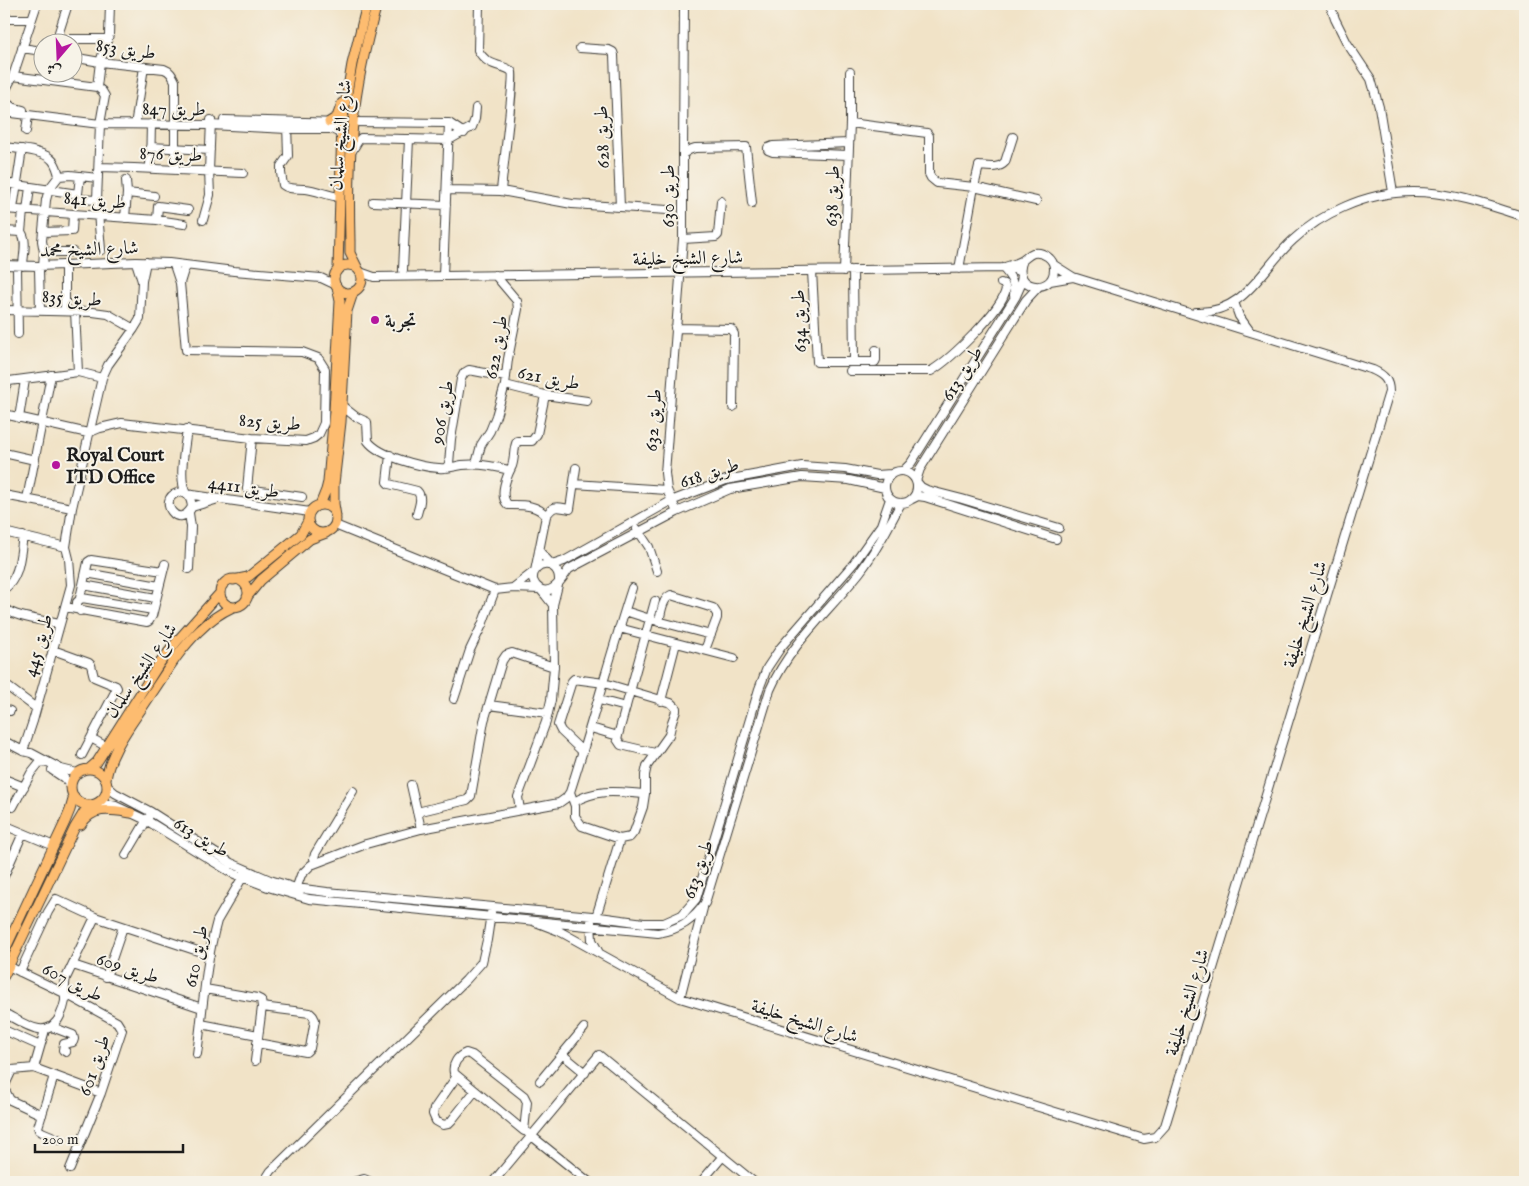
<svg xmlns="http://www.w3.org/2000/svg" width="1529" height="1186" font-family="'IM FELL English',Amiri,serif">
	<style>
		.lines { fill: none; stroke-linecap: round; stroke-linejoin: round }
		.minor-casing { stroke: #3c3a36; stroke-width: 10 }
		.major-casing { stroke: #3c3a36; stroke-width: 11 }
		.minor { stroke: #fff; stroke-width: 8 }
		.major { stroke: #fdbc70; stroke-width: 9 }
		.poi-dot { fill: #b5179e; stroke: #f7f3e8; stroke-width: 2 }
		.labels { text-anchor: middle; stroke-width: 4; stroke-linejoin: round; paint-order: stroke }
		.street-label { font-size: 19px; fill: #1c1c1c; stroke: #f7f3e8 }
		.poi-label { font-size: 19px; font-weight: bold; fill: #1c1c1c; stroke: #f7f3e8; text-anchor: start }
	</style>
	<rect width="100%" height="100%" fill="#f7f3e8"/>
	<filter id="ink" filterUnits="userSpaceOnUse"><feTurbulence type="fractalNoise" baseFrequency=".02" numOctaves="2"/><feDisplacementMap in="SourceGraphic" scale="10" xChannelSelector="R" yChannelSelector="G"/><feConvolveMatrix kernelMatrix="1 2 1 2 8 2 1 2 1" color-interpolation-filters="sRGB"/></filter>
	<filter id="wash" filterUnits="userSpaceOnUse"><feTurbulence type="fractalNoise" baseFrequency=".0096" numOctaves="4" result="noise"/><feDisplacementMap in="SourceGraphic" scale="20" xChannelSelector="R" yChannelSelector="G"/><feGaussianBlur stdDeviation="1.12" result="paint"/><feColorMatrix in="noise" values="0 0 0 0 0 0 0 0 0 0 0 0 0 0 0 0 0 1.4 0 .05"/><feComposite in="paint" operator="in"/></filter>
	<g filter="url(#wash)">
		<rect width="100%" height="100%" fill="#f1e3c7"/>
	</g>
	<g filter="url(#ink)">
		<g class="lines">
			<g class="minor-casing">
				<path id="minor" d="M68 4 59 32 60 37 63 39H108
					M1330 4 1335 19 1347 43 1371 79 1379 107 1393 192
					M4 19H32
					M22 48 42 51
					M580 48 609 50 613 52 614 55 620 207
					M72 57 100 62 164 69C170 71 172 75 175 81V170
					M13 76 97 87 102 91 105 96 100 124 97 200 101 250
					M97 87 100 62 109 35 110 4
					M4 93 13 76 37 4
					M7 103 12 107 23 110
					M4 112 100 124 211 125 287 129H331L338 132 341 137
					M136 119 144 67
					M224 120 342 123
					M353 122 449 123 464 133
					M850 123 927 133 929 136V174L931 178 937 183 974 187 1036 201
					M287 124 288 156 281 166V173L283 185C289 190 298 188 306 189 317 190 328 196 340 197
					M26 131 28 115
					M4 147C17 149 45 150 53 161 56 165 58 171 59 176
					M150 147 210 150
					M768 148V150L773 152 848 155
					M768 148 773 146 849 143
					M352 151 358 141 361 138 449 140 472 127 475 119 476 108
					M683 154 684 4
					M99 167 134 168 243 173
					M150 168 151 124
					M59 176 70 175 98 178
					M4 183 78 194
					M447 190 501 191C502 176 515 78 512 72 506 64 488 69 478 50L479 4
					M501 191 572 204 668 210
					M127 193 154 196
					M78 194V199L97 200
					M78 194 80 176
					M373 202 446 205
					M4 209 157 220 184 224
					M13 209 22 149
					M27 211 30 187
					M125 218 127 193 126 180
					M157 220 158 206 188 210
					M203 220 210 195 209 171 211 120
					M4 231 21 232
					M43 232 72 231 73 214
					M683 239 716 237 718 235 721 201
					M44 252H73
					M136 262 142 281 146 262
					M4 265 39 266 136 262 169 263 234 271 321 278 336 285
					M174 265 180 283 184 270 187 266
					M23 266C23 256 28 240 21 232L23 211
					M43 266 44 252 42 241 46 200 49 189 59 176
					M1005 267C1011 265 1019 263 1023 260 1027 257 1028 255 1033 253 1043 251 1055 259 1054 270 1053 296 1010 289 1023 260
					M17 268 18 334
					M65 268V311
					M1003 268C1011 277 1015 283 1014 295
					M39 269 40 311
					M959 269 974 187 979 166C989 167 999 169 1005 162L1013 137
					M403 270 409 139
					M853 270 854 362
					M812 271 817 362H875L876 360V350
					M844 271 850 123V72
					M360 272 374 277 1003 268 1014 269 1020 272
					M443 276 449 123
					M1050 281 1073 277
					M1039 286 1026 300 920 469 916 481 921 487 927 490 962 499 1059 528
					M1234 302 1239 316 1249 330
					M4 310 93 312 108 314 134 329
					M75 311 78 372
					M1196 312C1245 314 1262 268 1293 240 1308 226 1325 215 1344 207 1408 178 1462 196 1525 217
					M675 328 731 329 734 334 733 407
					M850 371H931C951 359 1002 310 1006 289L1004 284 1001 283
					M505 385 545 395 587 401
					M4 393 5 387 9 381 78 372 102 378
					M342 406 356 417 367 422 368 441C379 456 420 467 439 468 447 469 455 466 462 465 478 463 494 466 509 470
					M4 414 88 433 100 428 122 423 252 438 306 441 314 438 319 434 324 423 325 369 318 358 302 352 186 350 180 283
					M19 418 25 380
					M187 429C185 447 178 478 186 494L310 512
					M252 438 247 489 302 497
					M4 453 35 460
					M390 455 387 482 389 484 417 491C423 497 419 506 417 514
					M476 464 481 445 490 431 496 416 505 385 508 359 518 309 517 301 495 275
					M446 468 449 464 451 439 461 379 464 373 469 370 506 377
					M885 487a16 16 0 1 1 32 0a16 16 0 1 1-32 0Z
					M903 471 911 463 1016 296 1020 287 1022 276
					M574 484 667 490
					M4 495 72 508
					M27 499 51 375
					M912 499 918 496 925 497 1056 539
					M192 507C191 498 187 490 177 493 157 499 178 532 192 507L215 500
					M677 512 667 490 665 473 683 239V154L689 150 695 148 746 147 752 203
					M189 513 191 527 189 569
					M546 516C554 504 557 507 570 509L576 468
					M335 525 495 590 513 588 540 589 546 596 553 605
					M637 529 649 547 657 571
					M4 532 66 547
					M539 551 552 565 564 561 671 501 726 480 802 466 845 469 877 475 891 474
					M86 573 159 586
					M83 585 156 598
					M513 588 535 571 546 516C537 504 522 505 508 505 498 495 507 476 512 466 515 458 513 449 517 441H532L537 434 545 395
					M4 589C20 578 20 555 23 536
					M80 598 88 562 91 560 163 571
					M655 601 617 739 621 745 655 753
					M65 607 147 622 149 621 152 616 165 564
					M4 608C16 618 44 620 59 624
					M80 611 77 607V602L82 598 153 610
					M625 611 650 619 711 635
					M659 622C661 613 662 599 671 595L713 608 717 614V618L705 650
					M619 628 734 658
					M53 650 89 663 91 665 94 677 116 686 117 688 82 755
					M4 684 36 708
					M454 699 470 650 482 625 495 590
					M599 700 626 707
					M661 701 676 643
					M489 705 548 713
					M4 709 10 711
					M591 728 618 736
					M91 738 107 747
					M4 741 23 751 31 753 61 769 77 773
					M23 751 33 721 71 585 69 559 66 547 72 508 102 378 108 365 134 329 140 319 142 281
					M52 770 64 778 71 786
					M4 779 24 787
					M411 785 421 829
					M107 786 115 793 151 812 231 863 270 880 296 888 327 892 592 916 644 923H664L682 915 696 899 759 689 767 668 781 647 854 563 881 525 890 499
					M570 792 575 806V816L582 826 620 839 630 837 634 832 643 807 645 794V775L647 766 669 735 672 722 676 711V708L671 703 604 683 574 679 572 681 558 725 561 731 583 752
					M574 802C598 788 618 792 645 794
					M95 804H106L116 806 146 820 232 873 268 887 309 899 658 933C678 930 694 920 705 903L770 690C790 644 829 611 860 572 876 551 889 526 901 503
					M13 807 31 773 39 763 47 762
					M520 810 518 797 546 722 551 700 554 667 553 605 559 581C560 558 531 561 533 580 534 583 537 587 540 589 553 596 562 578 569 569L677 512 730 489 802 477 849 480 885 488
					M417 812 467 800 471 796 484 721 502 661 506 655 512 653 554 667
					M4 825 54 846
					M126 855 148 818
					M315 863 314 858 315 854 353 791
					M4 876 23 833
					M295 892 301 875 311 865 366 844 421 829 559 803 566 798 570 792C592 724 610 655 632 588
					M596 917 620 839
					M533 921 559 931 680 998 1144 1139 1155 1137 1165 1126 1389 392C1389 380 1384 375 1373 370L1073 277 1054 265
					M591 922 592 940 598 951
					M73 965 202 1008
					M8 966 64 993 117 1022 122 1030 101 1093 70 1169
					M20 972 48 912 56 899 95 917 210 955
					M106 977 123 927
					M205 989 257 998 261 1000 262 1007 255 1061
					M680 998 703 908
					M4 1013C22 1022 47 1043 60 1016 62 1012 64 1007 65 1001 65 994 64 986 66 978L95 917
					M201 1024 258 1035
					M52 1027 73 1035 74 1039 73 1042 64 1044 63 1050 66 1052
					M4 1030 40 1046
					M257 1043 306 1052 310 1048 315 1020 313 1016 310 1013 262 1007
					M466 1053 472 1055 524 1096 527 1102 524 1131 454 1073C452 1064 458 1056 466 1053Z
					M197 1054C203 1010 205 964 217 921L245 873
					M562 1054 585 1073
					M4 1066 12 1070 34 1068 101 1093
					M34 1068 45 1030
					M54 1076 38 1127 39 1130 42 1132 61 1140
					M457 1076 434 1109 433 1114 436 1121 443 1125 448 1124 452 1120 475 1091
					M540 1081 584 1028
					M4 1087 12 1070
					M4 1088 10 1100 42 1115
					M528 1133 589 1182
					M264 1182 271 1171 466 980 482 962 487 940 491 913
					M353 1182 364 1179 371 1182
					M493 1182 599 1055 754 1182
					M701 1182 723 1156"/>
			</g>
			<g class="major-casing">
				<path id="major" d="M329 122 337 117 342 103
					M334 279a14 14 0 1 1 28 0a14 14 0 1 1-28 0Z
					M338 269 342 123 352 64 367 4
					M358 269 350 253V241C349 202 349 163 353 123 357 83 366 43 377 4
					M308 519a14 14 0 1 1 28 0a14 14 0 1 1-28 0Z
					M320 505 326 490 328 482 334 411 340 301 337 287
					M336 516 334 504V484L341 422 347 311 353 293
					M220 593a14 14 0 1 1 28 0a14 14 0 1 1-28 0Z
					M233 580 248 577 301 534 308 521
					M247 597 261 580 310 539 326 533
					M89 769 97 762 159 664 178 640 220 593
					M71 787a18 18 0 1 1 36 0a18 18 0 1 1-36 0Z
					M106 780C110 750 132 724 148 699 164 676 178 651 199 631 209 621 220 613 233 607
					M81 825C93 805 112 810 131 813
					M4 952 65 822 70 810 74 796
					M4 976 75 827 84 812 92 805"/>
			</g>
			<use href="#minor" class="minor"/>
			<use href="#major" class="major"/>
		</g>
	</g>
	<g class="poi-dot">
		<circle cx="375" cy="320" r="5"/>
		<circle cx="56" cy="465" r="5"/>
	</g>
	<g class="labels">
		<g class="street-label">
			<text transform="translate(126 48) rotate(8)" y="7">طريق 853</text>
			<text transform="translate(174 108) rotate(1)" y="7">طريق 847</text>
			<text transform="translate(339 135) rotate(-85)" y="7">شارع الشيخ سلمان</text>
			<text transform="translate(601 137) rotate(-92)" y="7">طريق 628</text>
			<text transform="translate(171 153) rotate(2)" y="7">طريق 876</text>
			<text transform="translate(667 196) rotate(-90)" y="7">طريق 630</text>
			<text transform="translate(831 196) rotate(-88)" y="7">طريق 638</text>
			<text transform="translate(95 199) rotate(5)" y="7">طريق 841</text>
			<text transform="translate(89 248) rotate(-2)" y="7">شارع الشيخ محمد</text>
			<text transform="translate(688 257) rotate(-1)" y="7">شارع الشيخ خليفة</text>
			<text transform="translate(72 297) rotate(4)" y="7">طريق 835</text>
			<text transform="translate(798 321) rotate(-92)" y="7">طريق 634</text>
			<text transform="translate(495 347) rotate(-80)" y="7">طريق 622</text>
			<text transform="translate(961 373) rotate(-58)" y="7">طريق 613</text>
			<text transform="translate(549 377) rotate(11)" y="7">طريق 621</text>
			<text transform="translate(441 412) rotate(-80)" y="7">طريق 906</text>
			<text transform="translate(652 420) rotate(-86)" y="7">طريق 632</text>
			<text transform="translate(270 421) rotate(4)" y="7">طريق 825</text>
			<text transform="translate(709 472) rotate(-18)" y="7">طريق 618</text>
			<text transform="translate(244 486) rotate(8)" y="7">طريق 4411</text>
			<text transform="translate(1304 614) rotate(-73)" y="7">شارع الشيخ خليفة</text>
			<text transform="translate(37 645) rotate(-74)" y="7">طريق 445</text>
			<text transform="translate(140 670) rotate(-55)" y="7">شارع الشيخ سلمان</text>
			<text transform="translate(202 836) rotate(31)" y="7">طريق 613</text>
			<text transform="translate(697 869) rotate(-71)" y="7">طريق 613</text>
			<text transform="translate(195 956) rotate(-79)" y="7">طريق 610</text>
			<text transform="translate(128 967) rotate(18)" y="7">طريق 609</text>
			<text transform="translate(73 981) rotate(27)" y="7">طريق 607</text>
			<text transform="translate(1186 1002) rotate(-73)" y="7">شارع الشيخ خليفة</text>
			<text transform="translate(805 1020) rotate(17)" y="7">شارع الشيخ خليفة</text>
			<text transform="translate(93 1065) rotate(-71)" y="7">طريق 601</text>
		</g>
		<g class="poi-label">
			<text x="385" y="327">تجربة</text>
			<text x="66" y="461">Royal Court<tspan x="66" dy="22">ITD Office</tspan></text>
		</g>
	</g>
	<rect width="1529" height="1186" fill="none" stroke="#f7f3e8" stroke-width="20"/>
	<g transform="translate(58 58) rotate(199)"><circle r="24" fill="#f7f3e8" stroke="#9f9d96"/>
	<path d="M0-4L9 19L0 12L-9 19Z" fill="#b5179e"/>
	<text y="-8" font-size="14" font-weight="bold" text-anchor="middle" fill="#1c1c1c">ش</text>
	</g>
	<path d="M35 1144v8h148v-8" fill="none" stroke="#1c1c1c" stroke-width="2.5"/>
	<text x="42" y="1144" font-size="15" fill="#1c1c1c" stroke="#f7f3e8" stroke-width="4" paint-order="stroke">200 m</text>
</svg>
